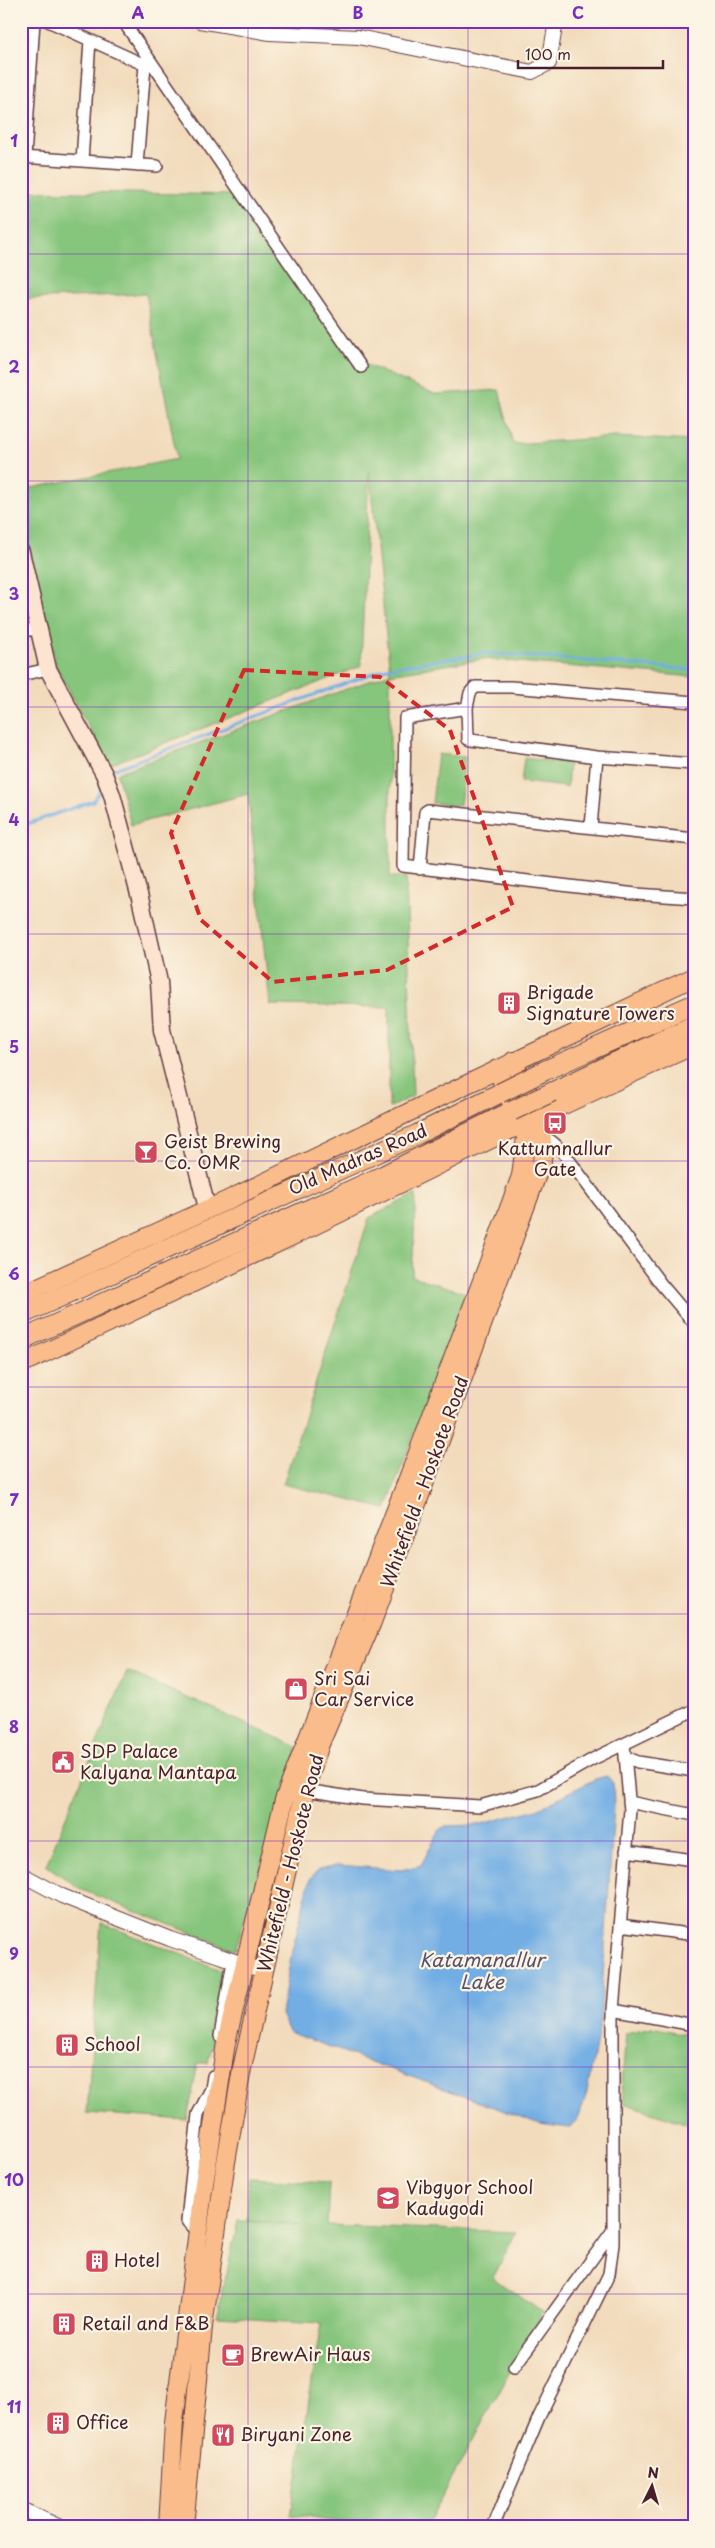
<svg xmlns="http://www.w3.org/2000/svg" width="715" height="2548" font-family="'Playpen Sans',sans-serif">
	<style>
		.green { fill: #86c57c; stroke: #687254 }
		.water { fill: #72aee4; stroke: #5e6688 }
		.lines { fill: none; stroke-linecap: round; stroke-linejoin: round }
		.stream { stroke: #72aee4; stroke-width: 3 }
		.minor-casing { stroke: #633b41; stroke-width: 14 }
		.tertiary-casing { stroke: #633b41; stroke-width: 16 }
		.secondary-casing { stroke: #633b41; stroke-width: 19 }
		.primary-casing { stroke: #633b41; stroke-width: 20 }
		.trunk-casing { stroke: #633b41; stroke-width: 21 }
		.minor { stroke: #fff; stroke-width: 11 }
		.tertiary { stroke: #fff; stroke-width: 14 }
		.secondary { stroke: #fde4d0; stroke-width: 16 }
		.primary { stroke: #f9bc8a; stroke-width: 18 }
		.trunk { stroke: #f9bc8a; stroke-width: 19 }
		.trunk-bridge-casing { stroke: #633b41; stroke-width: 21; stroke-linecap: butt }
		.trunk-bridge { stroke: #f9bc8a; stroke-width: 19 }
		.marked { fill: none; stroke: #d62828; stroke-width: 4; stroke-dasharray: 10 6; stroke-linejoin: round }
		.grid { fill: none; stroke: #7b2cbf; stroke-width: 1; stroke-opacity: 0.55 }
		.labels { text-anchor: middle; stroke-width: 4.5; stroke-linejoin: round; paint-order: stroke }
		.poi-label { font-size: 18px; fill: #4a1f2b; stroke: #fcf5e5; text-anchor: start }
		.street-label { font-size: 18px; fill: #4a1f2b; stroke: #fcf5e5 }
		.water-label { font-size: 19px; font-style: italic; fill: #58516c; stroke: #fcf5e5 }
		.neatline { fill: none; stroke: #7b2cbf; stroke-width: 2 }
		.grid-label { font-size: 16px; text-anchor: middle; font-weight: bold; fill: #7b2cbf }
	</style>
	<rect width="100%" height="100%" fill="#fcf5e5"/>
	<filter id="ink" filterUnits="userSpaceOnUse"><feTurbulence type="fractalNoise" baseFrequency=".02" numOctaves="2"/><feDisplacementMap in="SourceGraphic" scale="10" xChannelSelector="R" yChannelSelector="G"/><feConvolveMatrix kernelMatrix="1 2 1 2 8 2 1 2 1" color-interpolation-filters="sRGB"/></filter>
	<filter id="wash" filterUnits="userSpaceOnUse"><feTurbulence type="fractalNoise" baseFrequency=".0096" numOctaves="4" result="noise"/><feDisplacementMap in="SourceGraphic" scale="20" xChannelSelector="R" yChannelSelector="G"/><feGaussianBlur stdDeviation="1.12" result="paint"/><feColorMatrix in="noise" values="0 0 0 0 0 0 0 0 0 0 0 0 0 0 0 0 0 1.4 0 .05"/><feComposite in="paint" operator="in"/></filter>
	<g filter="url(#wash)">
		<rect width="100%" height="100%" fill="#f2dbbc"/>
		<path class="green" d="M21 191 240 195 348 357 435 394 499 390 513 444 616 437 694 441V677L483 659 390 674V877H406L413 1096 389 1108V1007L270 1005 248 794 131 825 117 773 390 673 369 471 361 666 109 765 56 666 21 515V490L177 459 146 294 21 299Z
			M438 754 465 757 460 806 432 803Z
			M524 758 569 763 567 787 521 782Z
			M416 1194 412 1276 466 1293 386 1509 283 1484 369 1218Z
			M127 1671 298 1747 235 1950 82 1890 46 1865Z
			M101 1923 228 1973 208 2063H198L187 2120 87 2113Z
			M652 2027 694 2036V2126L624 2103 622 2084 626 2033Z
			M249 2178 329 2182 327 2225 516 2232 493 2278 542 2312 426 2527H372L291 2515 321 2323 217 2317 238 2221 300 2224 247 2221Z"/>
		<path class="water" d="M607 1776 613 1783 614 1806 600 2024 587 2092 579 2117 569 2128 540 2124 289 2032 281 2014 292 1951 310 1879 319 1869 338 1865 401 1870 421 1865 439 1831 445 1826 478 1825 537 1809 595 1779Z"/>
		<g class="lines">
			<path class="stream" d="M110 774 112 770 387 668 487 653 694 670
				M21 826 93 801 103 786"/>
		</g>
	</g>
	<g filter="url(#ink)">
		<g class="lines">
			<g class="minor-casing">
				<path id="minor" d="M48 21 145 65 137 165
					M123 21 361 367
					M21 157 157 166
					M25 157 34 21
					M82 161 90 40
					M21 632 39 628
					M21 675 48 669
					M694 702 511 687H475L470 693 467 708 405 718 403 866 636 894 694 898
					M467 708 468 739 471 740 597 757 694 764
					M591 827 597 757
					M420 869 425 812 428 810 694 839
					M536 1136C551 1137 557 1146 566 1156L661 1284 694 1323
					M625 1757 638 1762 694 1771
					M305 1790 363 1799 480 1806 538 1790 593 1759 694 1710
					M629 1802 694 1815
					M626 1851 694 1860
					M620 1925 688 1934
					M613 2010 694 2025
					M220 2036 233 1961
					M198 2234 187 2221 198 2114 211 2089 213 2076
					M514 2367 613 2230
					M493 2527 539 2417 609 2274 613 2244V2010L630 1810 624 1744"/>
			</g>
			<g class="tertiary-casing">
				<path id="tertiary" d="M200 21 270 33 358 37 532 72 549 63 556 21
					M21 1874 62 1896 170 1939 264 1971
					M21 2509 60 2527"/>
			</g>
			<g class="secondary-casing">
				<path id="secondary" d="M21 552 48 669 104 774 112 795 140 898 159 982 162 1030 207 1208"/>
			</g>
			<g class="primary-casing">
				<path id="primary" d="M21 1295 230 1199 461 1087 694 977
					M21 1364 305 1230 522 1124 694 1045
					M168 2527 174 2422 203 2190 226 2043 284 1800 417 1455 521 1176 526 1137 497 1069
					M184 2527 203 2327 225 2168 242 2068 305 1790 320 1744 372 1622 411 1520 542 1161C546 1124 529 1094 513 1061"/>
			</g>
			<g class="trunk-casing">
				<path id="trunk" d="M544 1071 694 1004
					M552 1092 694 1025
					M21 1315 418 1134 500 1093
					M21 1340 384 1175 512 1111"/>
			</g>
			<use href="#minor" class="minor"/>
			<use href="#tertiary" class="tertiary"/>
			<use href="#secondary" class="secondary"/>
			<use href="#primary" class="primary"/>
			<use href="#trunk" class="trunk"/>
			<g class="trunk-bridge-casing">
				<path id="trunk-bridge" d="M500 1093 544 1071
					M512 1111 552 1092"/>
			</g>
			<use href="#trunk-bridge" class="trunk-bridge"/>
		</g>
	</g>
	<path class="marked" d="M244 670 380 677 450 730 513 907 387 970 273 982 201 920 171 833Z"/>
	<path class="grid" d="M248 21V2527M468 21V2527M21 254H694M21 481H694M21 707H694M21 934H694M21 1161H694M21 1387H694M21 1614H694M21 1841H694M21 2067H694M21 2294H694"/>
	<defs>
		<g id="building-square" transform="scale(1.25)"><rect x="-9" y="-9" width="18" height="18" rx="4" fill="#d1495b" stroke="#fcf5e5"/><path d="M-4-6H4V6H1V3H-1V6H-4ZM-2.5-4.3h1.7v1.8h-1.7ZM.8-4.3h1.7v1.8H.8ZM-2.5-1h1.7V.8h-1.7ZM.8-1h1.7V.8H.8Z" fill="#fff"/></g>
		<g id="bus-square" transform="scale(1.25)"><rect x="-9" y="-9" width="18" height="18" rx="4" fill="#d1495b" stroke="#fcf5e5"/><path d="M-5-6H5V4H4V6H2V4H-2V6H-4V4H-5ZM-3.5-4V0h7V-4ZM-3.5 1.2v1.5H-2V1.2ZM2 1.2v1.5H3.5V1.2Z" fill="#fff"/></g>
		<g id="bar-square" transform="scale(1.25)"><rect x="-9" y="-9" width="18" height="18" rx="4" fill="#d1495b" stroke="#fcf5e5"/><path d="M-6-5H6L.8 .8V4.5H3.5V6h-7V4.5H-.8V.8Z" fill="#fff"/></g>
		<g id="shop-square" transform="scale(1.25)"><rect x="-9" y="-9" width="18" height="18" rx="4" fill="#d1495b" stroke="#fcf5e5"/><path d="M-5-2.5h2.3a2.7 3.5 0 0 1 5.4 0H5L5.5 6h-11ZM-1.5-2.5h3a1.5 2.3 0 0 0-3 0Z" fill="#fff"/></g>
		<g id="civic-square" transform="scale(1.25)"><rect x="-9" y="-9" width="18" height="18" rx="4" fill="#d1495b" stroke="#fcf5e5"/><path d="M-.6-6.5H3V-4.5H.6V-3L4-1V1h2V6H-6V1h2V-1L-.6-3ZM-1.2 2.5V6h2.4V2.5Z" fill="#fff"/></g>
		<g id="school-square" transform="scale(1.25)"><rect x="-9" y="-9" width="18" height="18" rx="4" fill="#d1495b" stroke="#fcf5e5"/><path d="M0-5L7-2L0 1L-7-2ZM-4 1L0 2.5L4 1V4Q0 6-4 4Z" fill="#fff"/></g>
		<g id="cafe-square" transform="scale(1.25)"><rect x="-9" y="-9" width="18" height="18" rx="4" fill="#d1495b" stroke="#fcf5e5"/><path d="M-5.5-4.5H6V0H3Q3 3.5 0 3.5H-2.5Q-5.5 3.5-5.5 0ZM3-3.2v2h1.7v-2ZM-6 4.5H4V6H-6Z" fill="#fff"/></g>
		<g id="restaurant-square" transform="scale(1.25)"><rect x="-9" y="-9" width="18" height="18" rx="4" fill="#d1495b" stroke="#fcf5e5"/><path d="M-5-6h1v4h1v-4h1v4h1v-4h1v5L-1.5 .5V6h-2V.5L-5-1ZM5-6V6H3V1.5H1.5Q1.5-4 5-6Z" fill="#fff"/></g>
	</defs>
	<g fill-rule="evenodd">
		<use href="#building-square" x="509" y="1003"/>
		<use href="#bus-square" x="555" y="1123"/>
		<use href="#bar-square" x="146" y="1152"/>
		<use href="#shop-square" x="296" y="1689"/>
		<use href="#civic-square" x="63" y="1762"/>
		<use href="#building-square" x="67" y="2045"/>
		<use href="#school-square" x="388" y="2198"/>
		<use href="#building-square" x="97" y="2261"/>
		<use href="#building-square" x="64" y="2324"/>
		<use href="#cafe-square" x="233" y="2355"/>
		<use href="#building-square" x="58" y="2423"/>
		<use href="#restaurant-square" x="223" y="2435"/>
	</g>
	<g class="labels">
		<g class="poi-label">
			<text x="526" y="999">Brigade<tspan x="526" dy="21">Signature Towers</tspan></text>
			<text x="164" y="1148">Geist Brewing<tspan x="164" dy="21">Co. OMR</tspan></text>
			<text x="555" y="1155" text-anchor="middle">Kattumnallur<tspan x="555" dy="21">Gate</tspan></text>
			<text x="314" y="1685">Sri Sai<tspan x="314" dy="21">Car Service</tspan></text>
			<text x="80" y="1758">SDP Palace<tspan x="80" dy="21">Kalyana Mantapa</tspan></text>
			<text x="84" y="2051">School</text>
			<text x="406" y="2194">Vibgyor School<tspan x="406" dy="21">Kadugodi</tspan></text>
			<text x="114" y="2267">Hotel</text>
			<text x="82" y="2330">Retail and F&amp;B</text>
			<text x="250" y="2361">BrewAir Haus</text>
			<text x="76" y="2429">Office</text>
			<text x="240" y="2441">Biryani Zone</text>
		</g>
		<g class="street-label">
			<text transform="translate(358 1160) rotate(-24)" y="6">Old Madras Road</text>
			<text transform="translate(425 1482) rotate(-70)" y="6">Whitefield - Hoskote Road</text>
			<text transform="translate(291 1863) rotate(-76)" y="6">Whitefield - Hoskote Road</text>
		</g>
		<g class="water-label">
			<text x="482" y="1967">Katamanallur<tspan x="482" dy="22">Lake</tspan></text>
		</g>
	</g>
	<rect width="715" height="2548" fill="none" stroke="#fcf5e5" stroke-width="55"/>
	<g transform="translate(652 2486) rotate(5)" stroke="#fcf5e5" stroke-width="4" paint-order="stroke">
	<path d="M0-4L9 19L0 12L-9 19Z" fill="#4a1f2b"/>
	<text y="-8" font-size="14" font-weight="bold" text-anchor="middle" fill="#4a1f2b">N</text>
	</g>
	<path d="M518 60v8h145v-8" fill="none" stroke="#4a1f2b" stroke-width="2.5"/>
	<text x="525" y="60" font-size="15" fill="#4a1f2b" stroke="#fcf5e5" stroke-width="4" paint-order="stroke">100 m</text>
	<rect x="28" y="28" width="660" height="2492" class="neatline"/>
	<g class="grid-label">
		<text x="138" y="19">A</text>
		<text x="358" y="19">B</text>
		<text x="578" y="19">C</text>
		<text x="14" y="147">1</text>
		<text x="14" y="373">2</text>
		<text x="14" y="600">3</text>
		<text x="14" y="826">4</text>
		<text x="14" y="1053">5</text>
		<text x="14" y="1280">6</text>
		<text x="14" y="1506">7</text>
		<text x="14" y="1733">8</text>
		<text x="14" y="1960">9</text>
		<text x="14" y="2186">10</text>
		<text x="14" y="2413">11</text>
	</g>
</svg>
